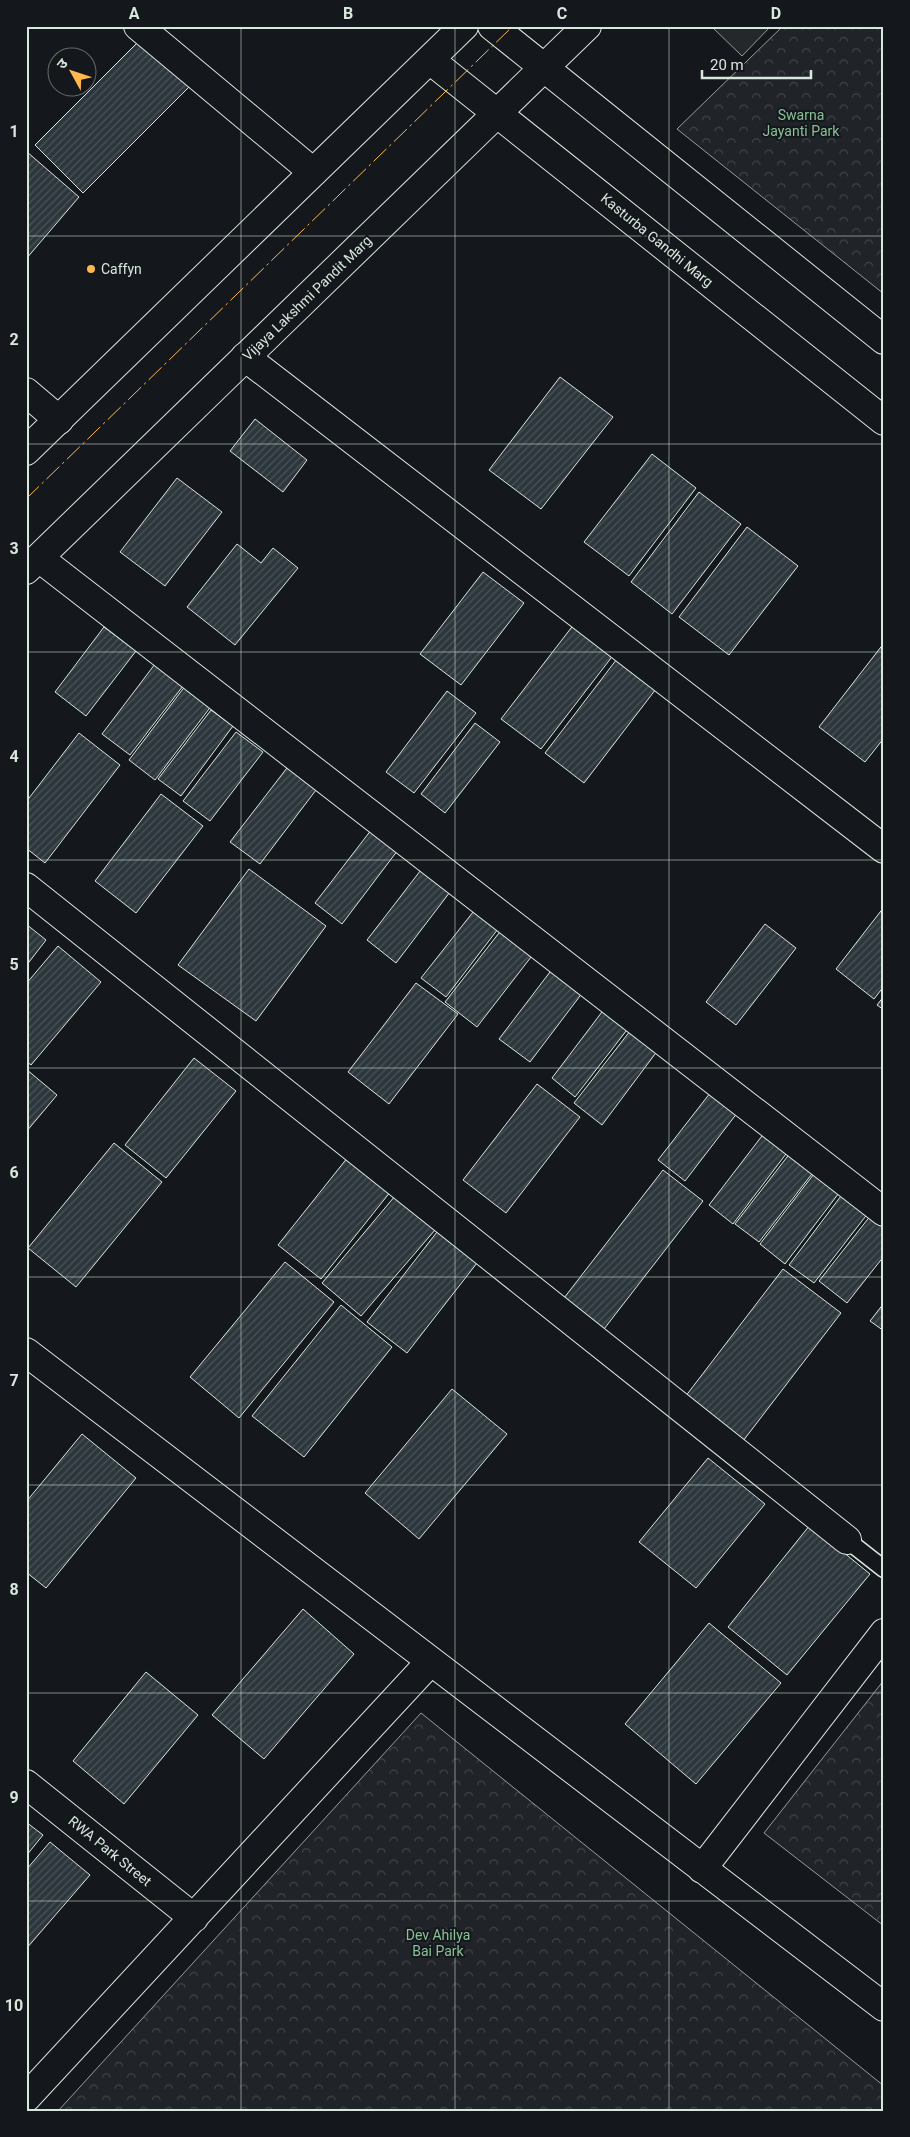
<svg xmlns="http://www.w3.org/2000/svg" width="910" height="2137" font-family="Roboto,'Noto Sans Devanagari',sans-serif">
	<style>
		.forest { fill: url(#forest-crowns); stroke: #939e99 }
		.parking { fill: #24282b; stroke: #939e99 }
		.building { fill: url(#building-hatch); stroke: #d8e6dc }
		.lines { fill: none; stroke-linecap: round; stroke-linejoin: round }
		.lane-casing { stroke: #d8e6dc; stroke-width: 19 }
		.street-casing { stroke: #d8e6dc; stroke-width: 30 }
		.secondary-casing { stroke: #d8e6dc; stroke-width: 30 }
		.lane { stroke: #14181c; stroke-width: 16 }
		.street { stroke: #14181c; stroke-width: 28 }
		.secondary { stroke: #14181c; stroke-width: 28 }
		.power { stroke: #ffb74d; stroke-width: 1; stroke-dasharray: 18 4 2.5 4; stroke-linecap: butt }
		.grid { fill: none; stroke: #d8e6dc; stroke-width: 1; stroke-opacity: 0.55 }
		.poi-dot { fill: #ffb74d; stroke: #14181c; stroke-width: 2 }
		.labels { text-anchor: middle; stroke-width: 4; stroke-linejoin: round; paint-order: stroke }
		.park-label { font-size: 14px; fill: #8ac095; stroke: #14181c }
		.street-label { font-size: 14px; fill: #d8e6dc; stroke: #14181c }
		.poi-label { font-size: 14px; fill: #d8e6dc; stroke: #14181c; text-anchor: start }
		.neatline { fill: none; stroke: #d8e6dc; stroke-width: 2 }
		.grid-label { font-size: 16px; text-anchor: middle; font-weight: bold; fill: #d8e6dc }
	</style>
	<defs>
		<pattern id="forest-crowns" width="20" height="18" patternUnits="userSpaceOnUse" patternTransform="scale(1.25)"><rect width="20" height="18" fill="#202428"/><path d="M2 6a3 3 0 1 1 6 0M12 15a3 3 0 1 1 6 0" fill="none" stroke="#404447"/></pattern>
		<pattern id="building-hatch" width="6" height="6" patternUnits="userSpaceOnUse" patternTransform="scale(1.25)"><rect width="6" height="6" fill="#2c363c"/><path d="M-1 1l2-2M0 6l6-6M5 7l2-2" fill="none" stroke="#4a5358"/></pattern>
	</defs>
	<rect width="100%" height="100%" fill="#14181c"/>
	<path class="forest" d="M783 26H884V294L677 129Z
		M884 1680V1926L764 1833Z
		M421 1713 884 2086V2111H58Z"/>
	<path class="parking" d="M711 26H771L742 56Z"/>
	<path class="building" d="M141 39 189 87 83 193 35 145Z
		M26 151 79 197 26 259Z
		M560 377 613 417 541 509 489 470Z
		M255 419 307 460 283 492 230 451Z
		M652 454 696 488 629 576 584 542Z
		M177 478 222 512 165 586 120 552Z
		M699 492 741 524 672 614 631 582Z
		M747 527 798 566 729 655 679 617Z
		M237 544 261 563 273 548 298 568 235 645 187 607Z
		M483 572 524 603 461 685 420 654Z
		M578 619 618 649 541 749 501 719Z
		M104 627 136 651 86 716 55 692Z
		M884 643V738L865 762 819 727Z
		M620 655 659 685 584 783 545 753Z
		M155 664 183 686 130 755 102 734Z
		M186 685 212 705 155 780 129 760Z
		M447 691 476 713 414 793 386 772Z
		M211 710 233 726 181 796 158 779Z
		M475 723 500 742 445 813 421 794Z
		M236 732 263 752 210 821 183 801Z
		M79 733 120 765 45 863 26 848V802Z
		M290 764 319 786 260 864 230 842Z
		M161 794 203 826 136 913 95 881Z
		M375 825 401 846 342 924 315 903Z
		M424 866 453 888 396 963 367 940Z
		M249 869 326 926 256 1021 178 965Z
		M477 907 501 925 446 997 421 978Z
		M884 907V986L874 999 836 969Z
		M26 924 46 940 26 966Z
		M506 924 538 948 477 1027 445 1002Z
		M765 924 796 948 736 1025 706 1002Z
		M58 946 101 982 31 1065 26 1061V984Z
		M553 968 583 992 530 1062 499 1039Z
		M416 983 458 1014 389 1104 348 1072Z
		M884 996V1010L877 1005Z
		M605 1008 630 1026 575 1097 552 1078Z
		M634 1026 661 1046 602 1125 574 1103Z
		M194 1058 236 1091 166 1178 125 1145Z
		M26 1069 57 1095 26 1132Z
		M537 1084 580 1117 506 1213 463 1180Z
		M714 1088 741 1108 685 1181 658 1160Z
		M765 1132 789 1150 733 1224 709 1205Z
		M114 1143 162 1182 76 1287 28 1248Z
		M791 1152 815 1170 759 1242 735 1224Z
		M348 1157 391 1191 321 1279 278 1245Z
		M663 1170 703 1201 604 1329 564 1298Z
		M817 1170 842 1189 785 1264 760 1244Z
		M847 1188 872 1208 814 1283 789 1265Z
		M395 1196 435 1230 361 1316 322 1283Z
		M875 1210 884 1216V1256L847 1303 819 1281Z
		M437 1232 477 1263 407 1353 367 1322Z
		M285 1262 334 1302 239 1418 190 1377Z
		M783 1269 841 1313 743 1441 685 1397Z
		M884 1303V1331L870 1321Z
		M341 1305 392 1347 304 1457 252 1416Z
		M452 1389 507 1434 419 1539 365 1493Z
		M82 1434 136 1478 46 1588 26 1572V1502Z
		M708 1458 765 1504 696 1588 639 1542Z
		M810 1525 870 1574 787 1675 728 1627Z
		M303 1609 354 1654 264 1759 212 1715Z
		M709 1623 781 1683 696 1784 625 1724Z
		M146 1672 198 1715 124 1804 73 1761Z
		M26 1822 43 1835 26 1856Z
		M50 1842 90 1875 26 1949V1870Z"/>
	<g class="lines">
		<g class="lane-casing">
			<path id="lane" d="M847 1540 884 1569"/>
		</g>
		<g class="street-casing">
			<path id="street" d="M138 26 313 172
				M492 26 884 340
				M430 60 884 421
				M245 357 884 849
				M26 392 59 420
				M39 558 884 1212
				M26 887 847 1540
				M26 1352 884 2007
				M26 1784 194 1918
				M702 1869 884 1633
				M26 2098 431 1661"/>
		</g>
		<g class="secondary-casing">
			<path id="secondary" d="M26 451 464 26
				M26 570 587 26"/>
		</g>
		<use href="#lane" class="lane"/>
		<use href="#street" class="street"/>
		<use href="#secondary" class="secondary"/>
		<path class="power" d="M26 499 513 26"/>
	</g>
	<path class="grid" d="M241 26V2111M455 26V2111M669 26V2111M26 236H884M26 444H884M26 652H884M26 860H884M26 1068H884M26 1277H884M26 1485H884M26 1693H884M26 1901H884"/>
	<circle class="poi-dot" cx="91" cy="269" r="5"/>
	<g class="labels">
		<g class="park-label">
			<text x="801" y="120">Swarna<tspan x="801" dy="16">Jayanti Park</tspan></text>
			<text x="438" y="1940">Dev Ahilya<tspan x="438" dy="16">Bai Park</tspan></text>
		</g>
		<g class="street-label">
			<text transform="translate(657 240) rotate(39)" y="5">Kasturba Gandhi Marg</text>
			<text transform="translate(307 298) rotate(-44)" y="5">Vijaya Lakshmi Pandit Marg</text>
			<text transform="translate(110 1851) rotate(39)" y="5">RWA Park Street</text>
		</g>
		<g class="poi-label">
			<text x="101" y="274">Caffyn</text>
		</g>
	</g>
	<rect width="910" height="2137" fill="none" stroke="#14181c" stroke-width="55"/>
	<g transform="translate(72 72) rotate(310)"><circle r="24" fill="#14181c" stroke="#626a69"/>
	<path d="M0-4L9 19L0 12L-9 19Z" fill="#ffb74d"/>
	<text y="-8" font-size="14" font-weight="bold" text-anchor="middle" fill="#d8e6dc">उ</text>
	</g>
	<path d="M702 70v8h109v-8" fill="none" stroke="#d8e6dc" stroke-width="2.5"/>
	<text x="710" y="70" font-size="15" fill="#d8e6dc" stroke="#14181c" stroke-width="4" paint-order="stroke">20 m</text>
	<rect x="28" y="28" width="854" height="2082" class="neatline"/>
	<g class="grid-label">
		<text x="134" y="19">A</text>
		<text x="348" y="19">B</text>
		<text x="562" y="19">C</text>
		<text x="776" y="19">D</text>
		<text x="14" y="137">1</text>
		<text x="14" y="345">2</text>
		<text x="14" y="554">3</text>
		<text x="14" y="762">4</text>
		<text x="14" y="970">5</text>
		<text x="14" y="1178">6</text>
		<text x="14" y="1386">7</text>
		<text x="14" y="1595">8</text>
		<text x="14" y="1803">9</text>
		<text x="14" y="2011">10</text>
	</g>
</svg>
